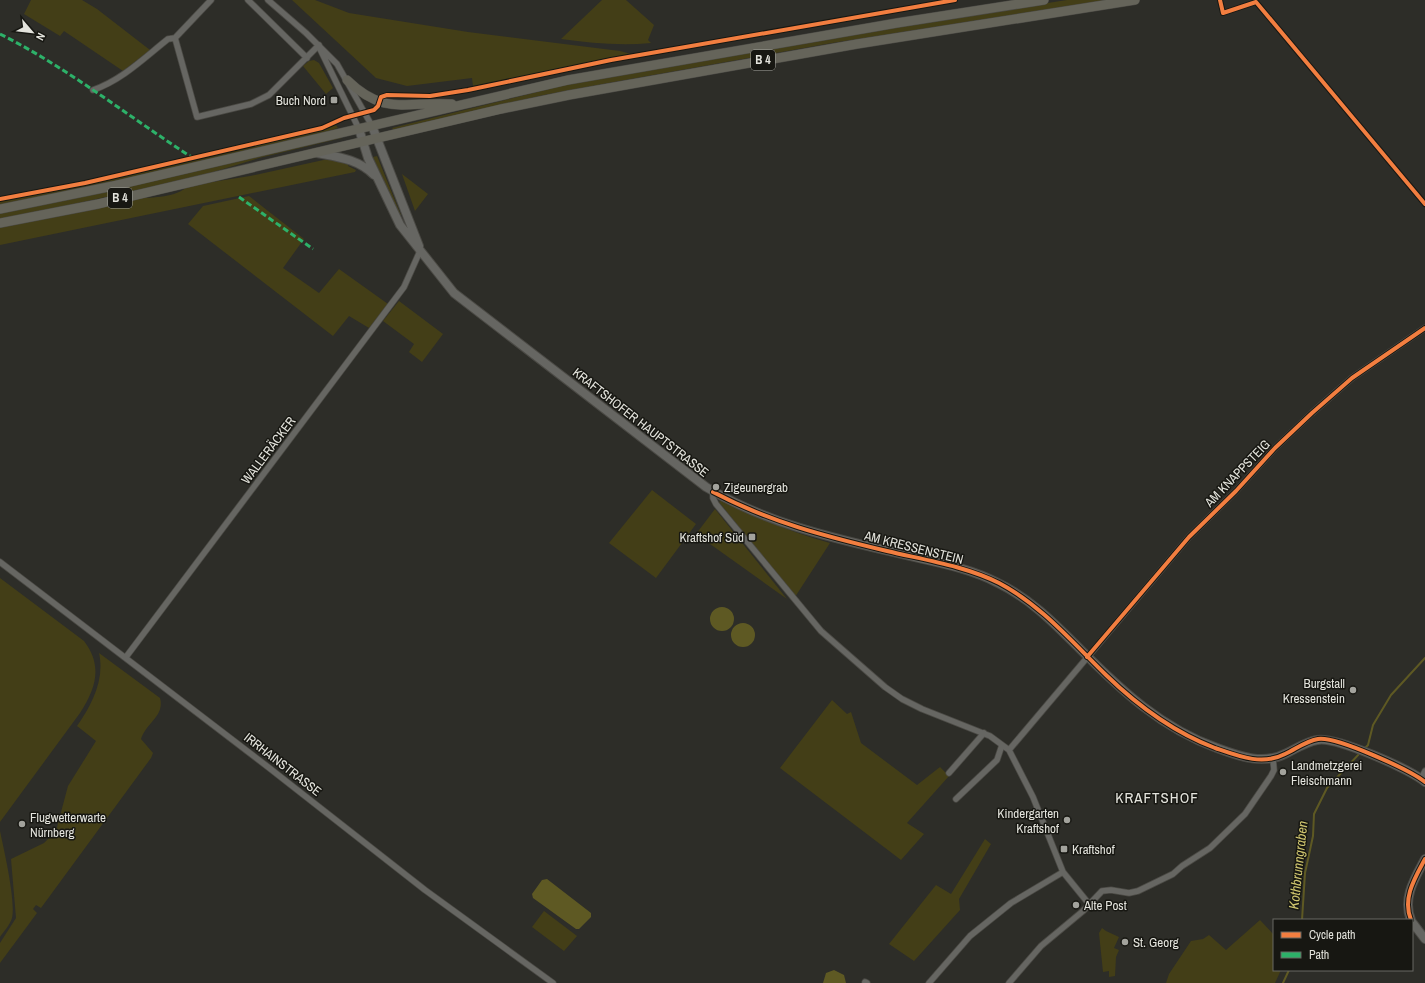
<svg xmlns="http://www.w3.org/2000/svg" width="1425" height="983" font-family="'Archivo Narrow',sans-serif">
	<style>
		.green { fill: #433e17 }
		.water { fill: #5e5923 }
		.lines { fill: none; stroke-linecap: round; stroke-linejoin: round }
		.stream { stroke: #5e5923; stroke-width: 2 }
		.street-casing { stroke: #4b4a45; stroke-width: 7 }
		.secondary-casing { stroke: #4b4a45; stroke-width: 10 }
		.primary-casing { stroke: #4b4a45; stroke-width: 10 }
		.street { stroke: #666662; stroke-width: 5.5 }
		.secondary { stroke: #666662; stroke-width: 8 }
		.primary { stroke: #65645a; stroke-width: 9 }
		.quiet { stroke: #2db169; stroke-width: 3; stroke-dasharray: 6 3; stroke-linecap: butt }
		.cycleway-casing { stroke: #171712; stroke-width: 6 }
		.cycleway { stroke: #f27e40; stroke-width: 4 }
		.poi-dot { fill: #a3a39d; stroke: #171712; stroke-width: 1.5 }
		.labels { text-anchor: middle; stroke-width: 3; stroke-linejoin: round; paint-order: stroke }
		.shield { fill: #171712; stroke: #a6a69f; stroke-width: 1 }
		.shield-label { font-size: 12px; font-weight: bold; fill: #e3e3dc }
		.poi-label { font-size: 13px; fill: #e3e3dc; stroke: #171712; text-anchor: start }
		.street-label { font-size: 13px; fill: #e3e3dc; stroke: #171712 }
		.water-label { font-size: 14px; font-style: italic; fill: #cec46e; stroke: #171712 }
		.quarter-label { font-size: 15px; letter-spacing: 1px; fill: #e3e3dc; stroke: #171712 }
	</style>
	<rect width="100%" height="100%" fill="#2d2d28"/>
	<path class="green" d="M31 0H82L97 9 150 50 123 71 64 31 60 36 24 14Z
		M292 0H315L349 13 468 32 620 51 638 56 473 86 472 78 407 86 376 78Z
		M602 0H626L654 25 648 40 651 43C620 46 591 43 561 39Z
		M1067 0H1108L832 43 614 82 544 95 394 130 392 128 569 84 894 27Z
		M314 60 319 63 333 88 326 94 303 66 309 61Z
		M336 125 338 128 322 133 73 191 0 205V200L71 188 309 133Z
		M341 137 342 138 259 158 197 177 60 207 0 219V213Z
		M377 156 401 215 400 216 373 157Z
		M328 159 350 162 348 166 356 170 355 172 0 245V227L138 198C151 198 179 197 187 186L250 176Z
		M402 174 428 194 415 211Z
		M249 196 304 239 283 268 319 293 339 269 388 304 369 328 349 316 333 336 188 224 203 206Z
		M399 301 443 334 422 362 409 352 414 344 383 321Z
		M652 490 696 524 656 578 609 543Z
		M722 500C757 518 791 532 830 543L795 597 719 502Z
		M715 509 787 599 696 534Z
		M0 578 84 641C103 666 96 688 80 713L0 822Z
		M99 653 160 698C165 716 146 723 141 739L153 753 151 758 41 908 36 905 33 909 37 913 0 963V943L16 918 11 859 44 843 56 831 68 786 96 741 77 726C92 705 105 679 99 653Z
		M832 700 847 714 851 712 861 743 917 785 940 767 949 776 907 823 924 834 901 860 780 768Z
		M0 831C4 850 16 901 12 918 10 925 4 931 0 937Z
		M985 839 991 844 959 899 960 910 914 961 889 944 936 885 951 894Z
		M544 911 577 936 564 951 532 927Z
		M1260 920 1274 935V970H1281L1275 983H1166L1169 974 1191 941 1203 939 1209 935 1226 950Z
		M1102 928 1106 931 1119 937 1114 948 1119 950 1116 957 1115 976 1109 977V971L1103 972 1099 933Z"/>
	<path class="water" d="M710 619a12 12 0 1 1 24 0a12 12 0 1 1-24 0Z
		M731 635a12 12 0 1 1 24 0a12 12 0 1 1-24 0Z
		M547 879 591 913V917L579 929H576L533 898 532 894 542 880Z
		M834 970 844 975 846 983H823L826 973Z"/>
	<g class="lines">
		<path class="stream" d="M1365 748 1368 745 1373 725 1391 695 1425 658
			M1302 920 1305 873 1313 836 1314 814 1327 788 1360 753
			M1283 983 1289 970"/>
		<g class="street-casing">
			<path id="street" d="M248 0 307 58
				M268 0 306 33 337 64 372 126
				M175 38 197 117 251 104 269 95 319 45
				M320 49 359 129
				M93 90C122 80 144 58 168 39L175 38 211 0
				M713 492V498L716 504 821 631 885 687 902 699 922 709 990 736 1009 750 1033 797 1063 872 1089 904
				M0 562 268 767 425 890 553 983
				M126 657 404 287 420 251
				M1009 750 1189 537 1236 491 1275 448 1312 413 1352 378 1425 328
				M949 773 984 733
				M1421 779 1425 771
				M956 799 997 760 1002 745
				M865 982 867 983
				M929 983 970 936 1011 903 1063 872
				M1009 983 1041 946 1083 911 1102 891 1111 890 1129 893 1138 891 1173 874 1182 866 1210 848 1245 814 1271 776 1274 770 1273 759"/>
		</g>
		<g class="secondary-casing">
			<path id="secondary" d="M372 126 419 246
				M359 129 368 158 400 225 454 293 706 487C764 522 828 537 893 552 928 561 966 566 998 583 1031 599 1055 624 1080 649 1121 690 1161 728 1217 748 1241 757 1264 765 1287 753 1297 748 1306 742 1317 740 1335 736 1410 769 1425 782
				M317 153C338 157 358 159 374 175
				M1411 920C1402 898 1415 878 1425 859
				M1412 922 1425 939"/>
		</g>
		<g class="primary-casing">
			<path id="primary" d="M347 80C385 117 407 101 452 104
				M0 209 113 186 568 80 897 23 1044 0
				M0 223 98 204 501 109 569 95 857 44 1135 0"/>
		</g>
		<use href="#street" class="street"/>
		<use href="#secondary" class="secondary"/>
		<use href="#primary" class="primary"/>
		<path class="quiet" d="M0 34C68 68 129 117 193 158
			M239 197 313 249"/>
		<g class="cycleway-casing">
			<path id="cycleway" d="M1220 0 1223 13 1256 2 1425 204
				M0 199 85 183 322 128 344 118 374 110 378 106 381 97 387 95 430 96 468 90 611 60 955 0
				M713 492C770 522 824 536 887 551 925 560 965 566 999 583 1041 605 1072 642 1106 675 1138 706 1173 732 1215 748 1238 756 1262 766 1285 754 1296 749 1306 741 1318 739 1336 736 1410 770 1425 782
				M1087 657 1189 537 1236 491 1275 448 1312 413 1352 378 1425 328
				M1411 920C1402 898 1415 878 1425 859"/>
		</g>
		<use href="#cycleway" class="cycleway"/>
	</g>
	<g class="poi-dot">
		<rect x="330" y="96" width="8" height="8" rx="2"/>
		<circle cx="716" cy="487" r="4"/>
		<rect x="748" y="533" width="8" height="8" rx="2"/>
		<circle cx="1353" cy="690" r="4"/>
		<circle cx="1283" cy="772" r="4"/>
		<circle cx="1067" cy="820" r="4"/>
		<circle cx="22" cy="824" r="4"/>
		<rect x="1060" y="845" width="8" height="8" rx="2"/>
		<circle cx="1076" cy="905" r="4"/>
		<circle cx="1125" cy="942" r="4"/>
	</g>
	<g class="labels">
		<g class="shield">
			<rect x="751" y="50" width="24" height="20" rx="3"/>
			<rect x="108" y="188" width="24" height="20" rx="3"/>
		</g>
		<g class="shield-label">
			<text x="763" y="64">B 4</text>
			<text x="120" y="202">B 4</text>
		</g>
		<g class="poi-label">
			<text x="326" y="105" text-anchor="end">Buch Nord</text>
			<text x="724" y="492">Zigeunergrab</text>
			<text x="744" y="542" text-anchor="end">Kraftshof Süd</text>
			<text x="1345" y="688" text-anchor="end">Burgstall<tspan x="1345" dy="15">Kressenstein</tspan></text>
			<text x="1291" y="770">Landmetzgerei<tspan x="1291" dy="15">Fleischmann</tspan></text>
			<text x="1059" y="818" text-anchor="end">Kindergarten<tspan x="1059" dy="15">Kraftshof</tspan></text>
			<text x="30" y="822">Flugwetterwarte<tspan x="30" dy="15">Nürnberg</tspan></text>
			<text x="1072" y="854">Kraftshof</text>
			<text x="1084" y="910">Alte Post</text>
			<text x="1133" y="947">St. Georg</text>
		</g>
		<g class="street-label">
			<text transform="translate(641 422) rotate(38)" y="5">KRAFTSHOFER HAUPTSTRASSE</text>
			<text transform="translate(268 450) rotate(-53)" y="5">WALLERÄCKER</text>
			<text transform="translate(1237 473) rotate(-46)" y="5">AM KNAPPSTEIG</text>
			<text transform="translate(914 547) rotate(14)" y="5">AM KRESSENSTEIN</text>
			<text transform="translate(283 764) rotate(38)" y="5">IRRHAINSTRASSE</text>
		</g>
		<g class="water-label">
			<text transform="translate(1298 865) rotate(-84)" y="5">Kothbrunngraben</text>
		</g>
		<g class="quarter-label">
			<text x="1157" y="803">KRAFTSHOF</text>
		</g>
	</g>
	<rect x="1273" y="919" width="140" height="52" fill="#171712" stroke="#696963"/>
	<rect x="1281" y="932" width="20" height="6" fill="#f27e40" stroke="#696963"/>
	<text x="1309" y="939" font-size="12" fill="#e3e3dc">Cycle path</text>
	<rect x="1281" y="952" width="20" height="6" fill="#2db169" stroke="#696963"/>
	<text x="1309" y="959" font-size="12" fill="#e3e3dc">Path</text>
	<g transform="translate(32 32) rotate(118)" stroke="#171712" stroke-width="3" paint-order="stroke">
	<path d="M0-3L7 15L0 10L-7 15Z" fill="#e3e3dc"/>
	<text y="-6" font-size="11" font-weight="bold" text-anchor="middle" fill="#e3e3dc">N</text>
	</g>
</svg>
